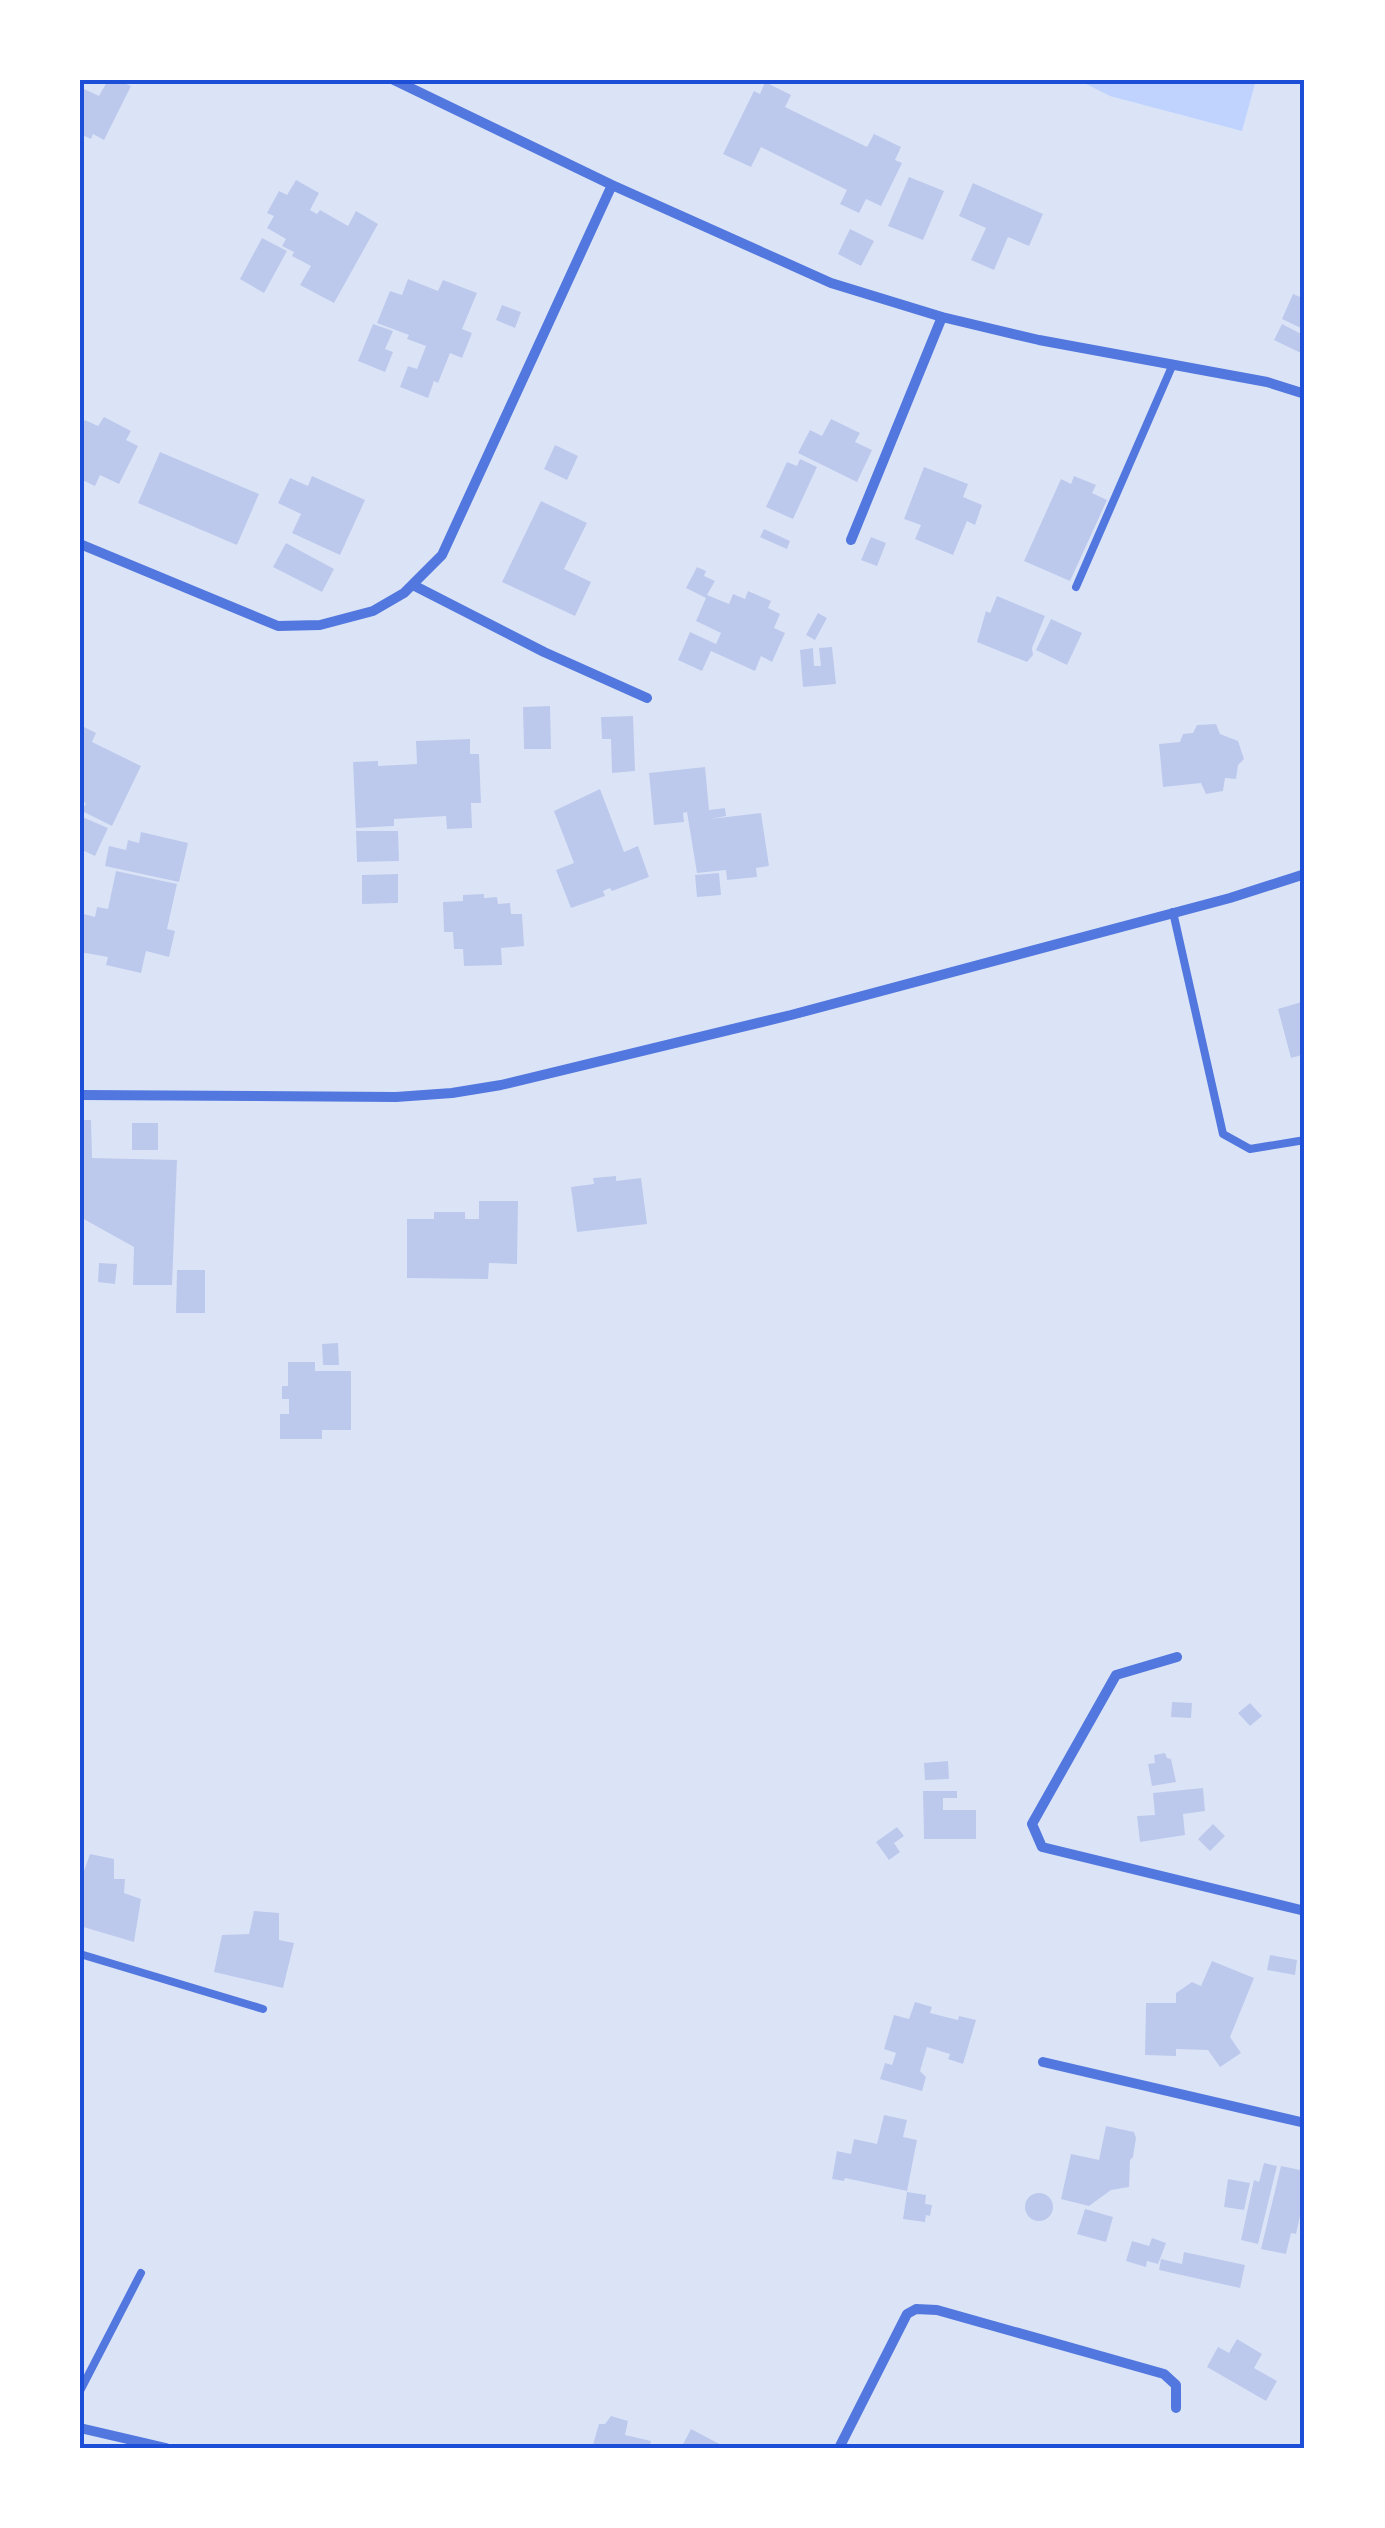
<svg xmlns="http://www.w3.org/2000/svg" width="1385" height="2528" font-family="Ubuntu,sans-serif">
	<style>
		.green { fill: #dbe4f7 }
		.water { fill: #bfd3fe }
		.building { fill: #bdc9ec }
		.lines { fill: none; stroke-linecap: round; stroke-linejoin: round }
		.service { stroke: #5277de; stroke-width: 8 }
		.minor { stroke: #5277de; stroke-width: 10 }
		.neatline { fill: none; stroke: #1d4ed8; stroke-width: 4 }
	</style>
	<rect width="100%" height="100%" fill="#f2f2f2"/>
	<path class="green" d="M80 80H1305V2448H80Z"/>
	<path class="water" d="M1078 80H1256L1242 131 1110 96Z"/>
	<path class="building" d="M108 80H117L131 86 104 140 93 134 91 139 80 134V87L99 96Z
		M765 82 791 95 785 107 867 147 874 134 901 147 895 160 902 163 881 206 866 199 859 213 840 204 847 190 761 147 751 167 723 154 754 91 760 94Z
		M909 177 944 191 923 240 888 226Z
		M296 180 319 193 310 210 317 214 320 210 348 226 356 211 378 224 334 303 300 285 311 266 292 256 294 252 282 246 286 239 267 228 274 216 267 213 279 191 287 195Z
		M973 183 1043 214 1029 246 1008 237 994 270 971 260 986 228 959 216Z
		M850 229 874 241 861 266 838 254Z
		M262 238 287 251 264 293 240 279Z
		M408 279 438 291 443 280 477 293 462 329 472 333 462 358 450 353 438 383 434 381 428 398 400 387 408 366 417 369 426 346 407 339 409 335 377 323 390 291 402 295Z
		M1293 294 1305 299V330L1282 319Z
		M502 305 521 312 515 328 496 320Z
		M373 324 393 331 385 349 393 352 385 372 358 361Z
		M1282 324 1305 336V355L1274 340Z
		M104 417 131 431 126 440 138 446 119 484 100 475 95 486 80 479V429L85 420 98 426Z
		M831 419 860 433 855 442 872 450 857 482 798 453 810 430 822 436Z
		M555 445 578 456 567 480 544 469Z
		M160 452 259 494 237 545 138 503Z
		M800 459 817 467 793 519 766 507 787 462 797 466Z
		M924 467 968 484 963 497 982 505 975 525 967 521 953 555 915 539 921 525 904 519Z
		M312 476 365 500 340 555 292 533 301 514 278 503 290 478 308 486Z
		M1074 476 1096 485 1092 493 1107 500 1070 581 1024 561 1061 479 1071 484Z
		M541 501 587 523 564 569 591 582 575 616 502 582Z
		M764 529 790 541 787 549 760 537Z
		M871 537 886 543 877 566 861 560Z
		M286 543 334 569 322 592 273 567Z
		M697 567 706 571 704 576 715 581 707 595 729 604 733 594 745 599 748 591 771 601 768 608 780 614 774 628 785 633 772 662 761 656 755 671 711 651 702 671 678 660 690 632 716 644 721 633 696 621 706 598 686 588Z
		M997 596 1045 616 1032 648 1033 655 1027 662 977 642 986 611 990 613Z
		M818 613 827 618 815 640 806 635Z
		M1051 619 1082 633 1067 665 1036 650Z
		M832 647 836 684 803 687 800 650 813 648 814 666H821L819 648Z
		M550 706 551 749H524L523 707Z
		M633 716 635 771 612 773 611 739H602L601 717Z
		M1216 724 1220 734 1238 741 1244 759 1238 765 1236 779 1225 778 1223 791 1206 794 1201 783 1163 787 1159 744 1180 742 1183 734 1193 733 1197 725Z
		M80 725 96 733 92 742 141 766 112 826 82 811 86 803 80 801Z
		M470 739V754H479L481 803H471L472 828 447 829 446 816 394 819V826L356 828 353 762 378 761V766L417 764 416 741Z
		M705 767 709 810 725 808 726 816 710 819 761 813 769 866 756 868 757 877 727 880 726 870 697 873 687 812 683 813 684 822 654 825 649 773Z
		M600 789 624 852 638 846 649 877 612 891 610 888 603 891 605 896 571 908 556 870 574 863 554 811Z
		M80 816 108 828 95 856 80 849Z
		M356 831H398L399 861 357 862Z
		M141 832 188 843 179 882 105 866 109 846 126 850 128 840 139 843Z
		M116 871 177 884 167 929 175 931 169 957 146 951 141 973 106 965 108 957 80 952V913L95 917 97 907 108 909Z
		M719 873 721 895 697 897 695 875Z
		M398 874V903L362 904V875Z
		M484 894V898L497 897 498 904 510 903 511 914H522L524 946 501 948 502 965 464 966 463 949H454L453 932H444L443 902 463 901V895Z
		M1305 1001V1054L1291 1058 1278 1009Z
		M80 1120H91L92 1158 177 1160 172 1285H133L134 1247 80 1217Z
		M132 1123H158V1150H132Z
		M616 1176V1181L641 1178 647 1224 577 1232 571 1187 594 1184 593 1178Z
		M479 1201H518L517 1264 489 1263 488 1279 407 1278V1219H434V1212H465V1219H479Z
		M99 1263 117 1264 115 1284 98 1282Z
		M177 1270H205V1313H176Z
		M338 1343 339 1365H323L322 1344Z
		M288 1362H315V1371H351V1430H322V1439H280V1414H289V1399H282V1386H288Z
		M1172 1702 1192 1703 1191 1718 1171 1717Z
		M1250 1703 1262 1716 1250 1726 1238 1713Z
		M1165 1753 1167 1758 1171 1759 1176 1782 1152 1786 1148 1764 1155 1763 1154 1755Z
		M948 1761 949 1779 925 1780 924 1763Z
		M1203 1788 1205 1811 1183 1814 1185 1835 1140 1842 1137 1816 1155 1815 1153 1793Z
		M923 1791H957V1798H943V1810H976V1839H924Z
		M1213 1824 1225 1836 1210 1851 1198 1839Z
		M897 1827 904 1836 894 1843 900 1852 889 1860 876 1842Z
		M90 1854 114 1859V1879H125L124 1893 141 1899 134 1942 80 1926V1882Z
		M254 1911 279 1913V1940L294 1943 283 1988 214 1972 222 1935 249 1934Z
		M1270 1955 1297 1960 1295 1975 1267 1970Z
		M1212 1961 1254 1978 1230 2037 1241 2053 1220 2067 1208 2050 1176 2049V2056L1145 2055 1146 2003H1176V1993L1192 1982 1201 1986Z
		M915 2002 932 2007 930 2013 958 2020 959 2016 976 2020 963 2064 948 2059 950 2054 927 2047 920 2071 926 2077 922 2091 880 2079 885 2063 892 2065 896 2053 884 2049 894 2015 909 2019Z
		M884 2115 907 2120 903 2137 917 2140 907 2191 845 2178 844 2181 832 2179 837 2151 851 2154 854 2139 877 2144Z
		M1106 2126 1134 2132 1136 2138 1133 2157 1130 2160 1129 2187 1111 2190 1089 2206 1061 2199 1071 2154 1099 2160Z
		M1264 2163 1277 2166 1258 2244 1241 2240 1254 2180 1259 2182Z
		M1281 2166 1305 2171 1300 2191 1305 2194 1296 2234 1291 2233 1286 2254 1261 2249Z
		M1228 2179 1250 2183 1244 2210 1224 2207Z
		M907 2192 926 2195 925 2204 932 2205 930 2216 926 2215 925 2222 903 2219Z
		M1025 2207a14 14 0 1 1 28 0a14 14 0 1 1-28 0Z
		M1085 2209 1113 2217 1106 2242 1077 2234Z
		M1152 2238 1166 2243 1158 2264 1147 2261 1146 2267 1126 2261 1132 2241 1149 2246Z
		M1184 2252 1245 2265 1240 2288 1159 2270 1161 2259 1182 2264Z
		M1237 2339 1262 2354 1254 2368 1277 2381 1266 2401 1207 2367 1218 2347 1229 2353Z
		M611 2416 628 2421 625 2435 651 2441 649 2448H592L599 2424H605Z
		M691 2429 727 2448H681Z"/>
	<g class="lines">
		<path class="service" d="M1076 587 1173 364
			M1173 912 1223 1134 1250 1149 1305 1140
			M80 1954 263 2009
			M80 2391 141 2273"/>
		<path class="minor" d="M394 80 612 185 831 283 942 317 1039 340 1267 382 1305 394
			M851 540 942 317
			M80 544 278 626 320 625 373 611 404 593 442 555 612 185
			M413 585 544 652 647 698
			M80 1095 396 1097 452 1093 501 1085 791 1015 1230 898 1305 874
			M1177 1657 1116 1675 1032 1824 1042 1847 1305 1911
			M1043 2062 1305 2123
			M80 2428 166 2448
			M839 2448 907 2314 916 2309 937 2310 1164 2374 1176 2385V2408"/>
	</g>
	<rect width="1385" height="2528" fill="none" stroke="#ffffff" stroke-width="165"/>
	<rect x="82" y="82" width="1220" height="2364" class="neatline"/>
</svg>
